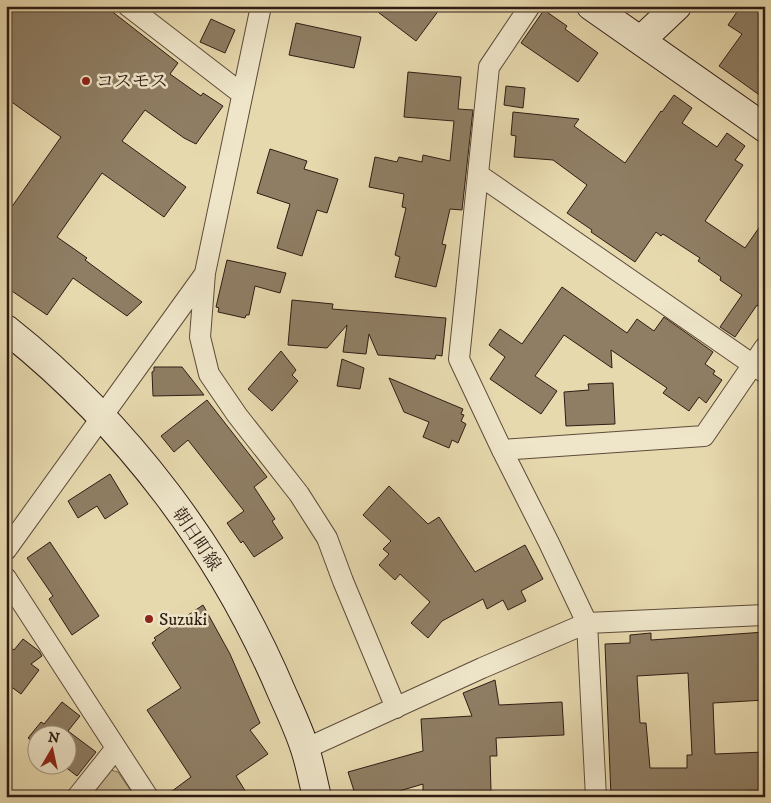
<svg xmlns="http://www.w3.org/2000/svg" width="771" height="803" font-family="'IM FELL DW Pica','Noto Serif JP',serif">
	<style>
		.green { fill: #c8b994; stroke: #7c6a54 }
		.building { fill: #8f7e64; stroke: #2f1c14; fill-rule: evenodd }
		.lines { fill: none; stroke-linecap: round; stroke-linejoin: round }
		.street-casing { stroke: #5d4b3a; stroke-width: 22 }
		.secondary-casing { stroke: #2f1c14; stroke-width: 30 }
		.street { stroke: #efe6ca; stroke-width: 20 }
		.secondary { stroke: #efe6ca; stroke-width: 28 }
		.poi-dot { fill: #8f2418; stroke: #efe6ca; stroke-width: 2 }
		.labels { text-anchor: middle; stroke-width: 5; stroke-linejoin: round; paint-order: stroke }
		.poi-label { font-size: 18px; fill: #2f1c14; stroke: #efe6ca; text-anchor: start }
		.street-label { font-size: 18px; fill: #2f1c14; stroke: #efe6ca }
	</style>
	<rect width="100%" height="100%" fill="#e7d9ae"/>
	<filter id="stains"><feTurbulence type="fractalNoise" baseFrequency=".004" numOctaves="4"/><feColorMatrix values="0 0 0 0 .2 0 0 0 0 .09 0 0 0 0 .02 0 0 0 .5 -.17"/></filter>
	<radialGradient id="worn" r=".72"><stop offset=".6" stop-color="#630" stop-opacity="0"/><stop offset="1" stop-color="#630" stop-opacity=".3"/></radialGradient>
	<path class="green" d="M107 769 118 772 135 797H85Z"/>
	<path class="building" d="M6 6H105L178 63 170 74 201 96 203 93 223 106 196 144 184 138 145 110 122 141 186 187 164 217 102 173 57 237 87 258 85 260 142 302 127 316 73 278 47 315 6 287V215L61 137 6 98Z
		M370 6H442L416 41Z
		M741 6H765V99L719 66 742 34 728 25Z
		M544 10 567 26 565 29 598 53 578 82 521 43Z
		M211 19 235 30 225 53 200 42Z
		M296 23 361 37 354 68 289 55Z
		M408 72 461 77 458 109 473 110 462 210 450 209 442 244 446 245 436 287 395 277 400 257 395 255 406 208 402 207 404 194 369 187 375 157 397 162 399 157 422 162 423 155 450 161 454 121 404 117Z
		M506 86 525 88 523 108 504 105Z
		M674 95 692 108 682 123 717 147 727 133 745 146 735 160 743 165 705 221 745 248 765 219V311L757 305 735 337 720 327 742 295 720 280 721 277 698 261 700 258 663 234 661 236 656 232 635 262 591 232 592 230 567 213 587 185 553 160 514 157 516 136 511 135 513 112 579 119 574 126 625 163 661 111 662 112Z
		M270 149 307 161 304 169 338 179 327 213 317 210 302 256 277 248 290 204 257 193Z
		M227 260 286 273 280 293 255 286 249 315H246L245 318 218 312 219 308 216 307Z
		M562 287 627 333 637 319 654 331 664 317 713 352 705 364 715 371 713 374 722 380 706 403 699 397 689 411 663 393 667 388 611 350 612 368 564 335 535 376 557 391 541 414 490 379 505 357 489 345 500 329 522 344Z
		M292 300 333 304 332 309 446 318 442 356 436 355 435 359 378 355 369 334 366 354 343 352 347 325 327 348 288 345Z
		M281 351 296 370 292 375 298 381 272 411 248 389Z
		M342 359 364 368 360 389 337 386Z
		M154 367H182L204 395 153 396 152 372 154 371Z
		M389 378 463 409 461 414 464 415 461 421 466 424 458 443 452 440 449 448 423 437 429 422 404 412Z
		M613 383 615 424 566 426 564 392 589 390 588 384Z
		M207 400 267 477 254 487 275 519 272 521 283 538 254 557 243 541 241 543 227 523 244 511 188 440 174 452 161 436Z
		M110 474 128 504 105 519 97 506 78 518 68 501Z
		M389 486 428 524 439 517 475 572 525 545 543 579 521 591 526 601 508 610 503 600 487 609 483 599 442 621 428 638 411 623 430 602 400 574 395 580 379 565 389 554 383 549 391 541 363 515Z
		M50 542 99 616 72 635 49 599 53 596 27 558Z
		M203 605 230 654 260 723 250 730 268 754 236 776 249 797H164L191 777 147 710 181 688 152 643 156 640 154 638Z
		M765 632V700L713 703 715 754 765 752V790L688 795V793L611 797 605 644 630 643V635L651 633V640ZM688 673 692 755H687V768H650L646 723H640L637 676Z
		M23 639 39 651 42 656 31 664 39 670 21 694 6 683V644L14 650Z
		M495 680 499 705 562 702 564 735 496 738 497 756H490L491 791 463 792V797H423V784L379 797H356L348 772 423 751 421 719 472 716 463 693Z
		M62 702 80 716 68 731 96 752 77 776 64 766H68V736H38V745L28 738 41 722 44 724Z"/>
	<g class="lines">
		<g class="street-casing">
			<path id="street" d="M128 6 242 94
				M261 6 205 273 200 337 209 374 237 415 299 494 327 538 343 581 396 708
				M530 6 489 67 459 359 502 450 549 543 587 623 596 797
				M479 175 765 373
				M502 450 704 436 765 347
				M6 550 204 275
				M6 578 148 797
				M305 749 482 668 587 623 765 615
				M77 797 116 748"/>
		</g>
		<g class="secondary-casing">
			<path id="secondary" d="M591 6 765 128
				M641 40 677 6
				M6 329C127 425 222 551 282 693 290 711 299 730 305 749 310 764 313 781 317 797"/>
		</g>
		<use href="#street" class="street"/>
		<use href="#secondary" class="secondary"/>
	</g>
	<g class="poi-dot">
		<circle cx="86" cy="81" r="5"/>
		<circle cx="149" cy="619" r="5"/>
	</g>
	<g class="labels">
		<g class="poi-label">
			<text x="96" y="87">コスモス</text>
			<text x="159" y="625">Suzuki</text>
		</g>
		<g class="street-label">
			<text transform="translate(197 539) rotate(56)" y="6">朝日町線</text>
		</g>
	</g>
	<rect width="771" height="803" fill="none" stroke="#e7d9ae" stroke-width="25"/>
	<rect x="8" y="8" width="756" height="788" fill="none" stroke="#2f1c14" stroke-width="2.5"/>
	<rect x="12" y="12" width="746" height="778" fill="none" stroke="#2f1c14"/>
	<g transform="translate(52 750) rotate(9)"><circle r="24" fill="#efe6ca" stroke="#a29581"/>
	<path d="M0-4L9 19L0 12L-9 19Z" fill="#8f2418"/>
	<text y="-8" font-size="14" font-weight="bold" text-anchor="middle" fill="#2f1c14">N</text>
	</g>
	<rect width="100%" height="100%" filter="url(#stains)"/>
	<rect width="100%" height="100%" fill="url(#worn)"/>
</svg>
